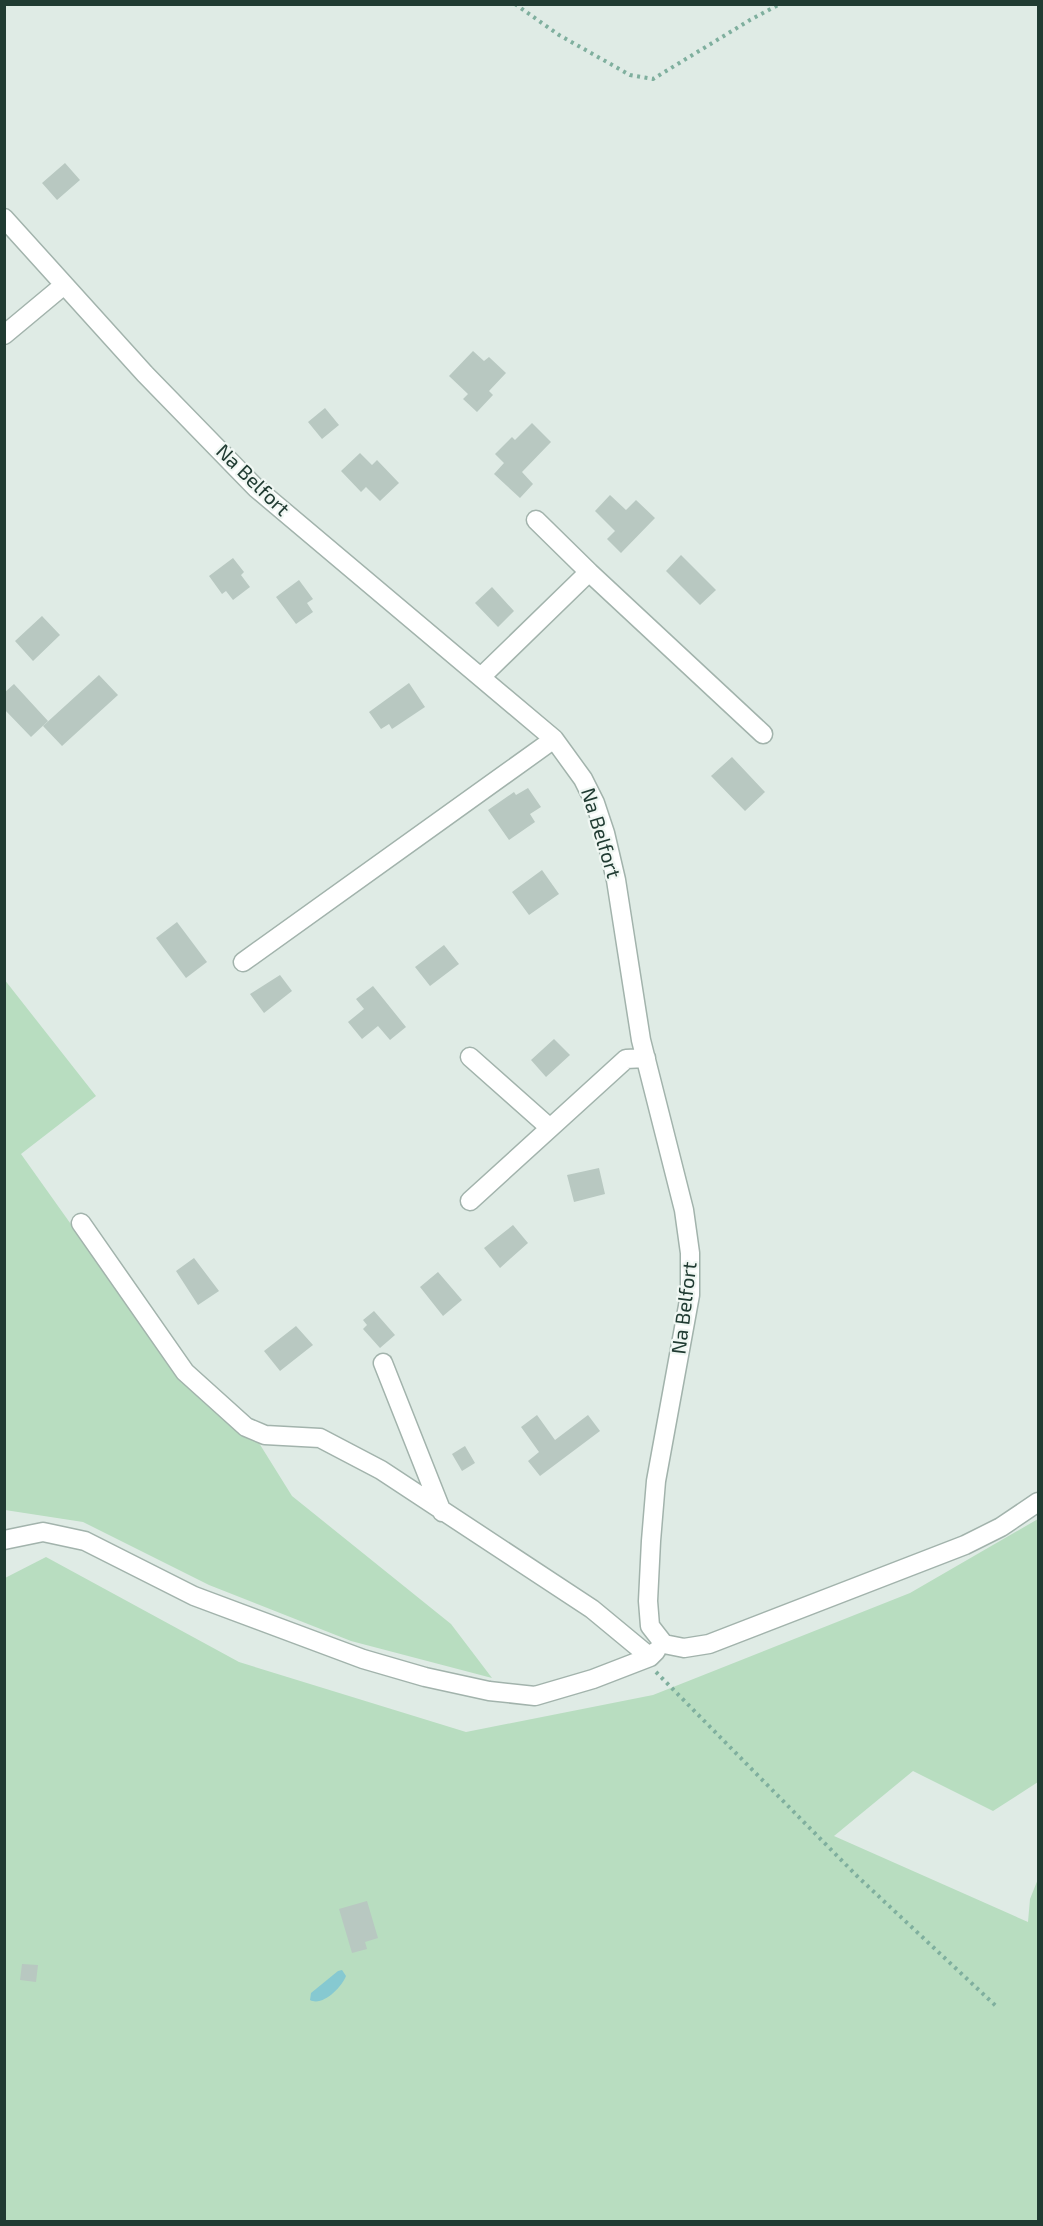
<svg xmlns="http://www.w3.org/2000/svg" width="1043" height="2226" font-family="'Exo 2',sans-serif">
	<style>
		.green { fill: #b8ddc0 }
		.water { fill: #86c9d1 }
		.building { fill: #b8c8c1 }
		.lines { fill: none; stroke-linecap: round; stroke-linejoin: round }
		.minor-casing { stroke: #a2b3ac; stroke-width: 21 }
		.path { stroke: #7faf9e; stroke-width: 4; stroke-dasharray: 3 4.5; stroke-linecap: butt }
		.minor { stroke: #fff; stroke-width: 18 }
		.labels { text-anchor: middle; stroke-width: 4.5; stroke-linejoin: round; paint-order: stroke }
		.street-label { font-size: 20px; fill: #203b32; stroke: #f0f7f3 }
	</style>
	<rect width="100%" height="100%" fill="#dfebe5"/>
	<path class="green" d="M4 979 96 1096 21 1154 181 1379 226 1419 259 1443 292 1496 451 1624 492 1678 351 1641 209 1585 83 1522 5 1510Z
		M1038 1519V1782L993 1811 913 1771 834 1836 1028 1922 1030 1899 1038 1879V2221L5 2222V1578L46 1557 239 1662 466 1732 653 1695 910 1593Z"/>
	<path class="water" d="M342 1970 346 1976C342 1987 322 2007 310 2000L311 1993 338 1971Z"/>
	<path class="building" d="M65 163 80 180 57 200 42 183Z
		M473 351 484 361 489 357 506 373 489 391 493 395 477 412 463 399 468 394 449 376Z
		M325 408 339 425 322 439 308 422Z
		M532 423 551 442 522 472 533 484 520 498 494 474 504 463 495 454 512 437 515 440Z
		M360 453 372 465 377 460 399 483 380 501 366 487 361 492 341 471Z
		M610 495 626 510 636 500 655 518 621 553 607 539 615 531 595 511Z
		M681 555 716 590 700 605 666 571Z
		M233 558 244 572 241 575 250 587 233 600 226 591 222 594 209 576Z
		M299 580 313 599 307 603 313 612 296 624 276 597Z
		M492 587 514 611 498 627 475 603Z
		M42 616 60 635 33 661 15 641Z
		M99 675 118 695 62 746 43 726Z
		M409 683 425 707 392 729 389 724 381 729 369 712Z
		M14 684 48 721 31 737 4 709V693Z
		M732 757 765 792 745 811 711 776Z
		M528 788 541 807 530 814 535 822 509 840 488 810 514 792 516 795Z
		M542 870 559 894 529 915 512 892Z
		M177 922 207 962 186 978 156 938Z
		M444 945 459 964 430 986 415 967Z
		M280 975 292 991 264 1013 250 994Z
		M373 986 406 1027 390 1040 378 1026 362 1039 348 1022 364 1009 356 999Z
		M554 1039 570 1055 546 1077 531 1060Z
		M599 1168 605 1194 574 1202 567 1175Z
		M513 1225 528 1243 500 1268 484 1248Z
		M194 1258 219 1291 198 1305 176 1271Z
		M438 1272 462 1300 443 1316 420 1287Z
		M374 1311 395 1335 380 1348 363 1329 367 1325 363 1320Z
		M296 1326 313 1345 280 1371 264 1351Z
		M537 1415 555 1440 588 1415 600 1431 540 1476 528 1461 539 1452 521 1427Z
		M465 1446 475 1463 462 1471 452 1454Z
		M367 1901 378 1938 365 1942 367 1949 352 1953 339 1909Z
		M22 1964 38 1965 36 1982 20 1980Z"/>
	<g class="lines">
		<g class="minor-casing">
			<path id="minor" d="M4 218 145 374 256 488 554 739 583 779 595 803 605 833 616 880 641 1040 684 1210 690 1253V1295L656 1481 651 1541 648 1601 650 1626 664 1644
				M4 335 64 285
				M536 520 589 572
				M481 677 589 572 763 734
				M243 962 554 739
				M470 1057 550 1128
				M470 1201 626 1059 646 1058
				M81 1223 185 1372 246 1427 265 1435 320 1438 381 1470 592 1609 650 1657
				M383 1363 442 1512
				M4 1540 43 1532 85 1541 194 1596 363 1659 425 1677 489 1691 535 1696 593 1679 650 1657 656 1651
				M664 1644 684 1648 709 1644 965 1545 1001 1527 1038 1502"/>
		</g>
		<path class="path" d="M515 4 559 35 630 75 653 79 750 20 780 4
			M656 1672 857 1876 996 2006"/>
		<use href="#minor" class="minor"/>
	</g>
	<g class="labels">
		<g class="street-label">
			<text transform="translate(253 480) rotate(44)" y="7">Na Belfort</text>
			<text transform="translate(601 833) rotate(73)" y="7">Na Belfort</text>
			<text transform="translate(684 1308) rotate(-83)" y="7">Na Belfort</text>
		</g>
	</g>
	<rect width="1043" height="2226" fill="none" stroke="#203b32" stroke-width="12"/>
</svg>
